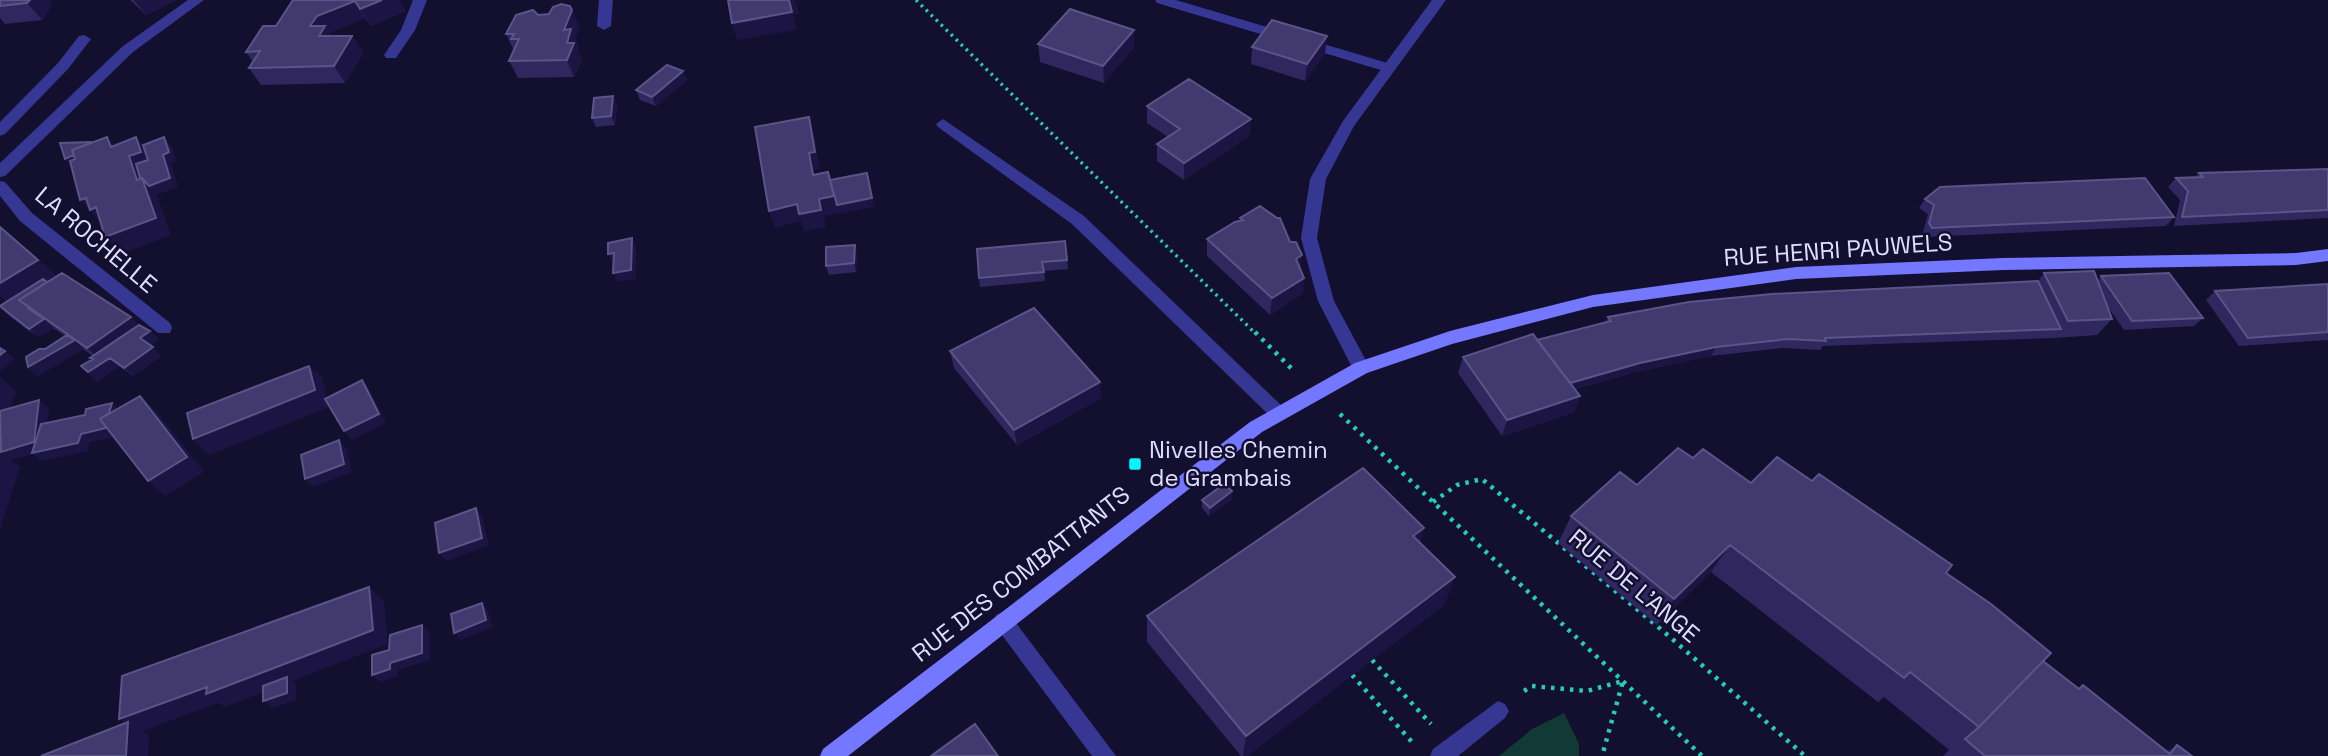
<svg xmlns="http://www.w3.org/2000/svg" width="2328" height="756" font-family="'Space Grotesk',sans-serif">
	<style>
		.green { fill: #113936 }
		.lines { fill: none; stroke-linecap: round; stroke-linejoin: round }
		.path-far1 { stroke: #24ccb9; stroke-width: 3.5; stroke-dasharray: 2.5 4.5; stroke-linecap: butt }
		.path { stroke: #24ccb9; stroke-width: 4.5; stroke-dasharray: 3.5 6; stroke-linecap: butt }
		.service { fill: #353792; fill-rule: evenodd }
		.minor { fill: #353792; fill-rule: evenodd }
		.tertiary { fill: #353792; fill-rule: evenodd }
		.secondary { fill: #7477ff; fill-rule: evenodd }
		.wall { fill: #2f275e }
		.shaded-wall { fill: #1c1544 }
		.building { fill: #423a6f; stroke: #5b5486; stroke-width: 2 }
		.poi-dot { fill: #09f3ff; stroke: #130f2f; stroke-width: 2.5 }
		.labels { text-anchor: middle; stroke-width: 5; stroke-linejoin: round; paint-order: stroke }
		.street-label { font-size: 24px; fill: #dfddff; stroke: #130f2f }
		.poi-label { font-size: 24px; fill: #dfddff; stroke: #130f2f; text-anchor: start }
	</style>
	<rect width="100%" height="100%" fill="#130f2f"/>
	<path class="green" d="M1564 713 1579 744V756H1499L1532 729Z"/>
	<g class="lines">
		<path class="path-far1" d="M916 0 1256 334"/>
		<path class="path" d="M1255 332 1295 372
			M1340 414 1702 756
			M1433 502 1457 485 1482 479 1670 637 1805 756
			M1372 660 1431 724
			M1352 675 1412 742
			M1524 691 1532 686 1587 691 1623 681 1602 756"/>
		<path class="service" d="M1155 0H1176L1394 65 1396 68 1394 71H1384L1157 3Z
			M84 35 91 39 68 69 5 134 0 136V122L58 63 79 36Z
			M943 119 1084 216 1285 409 1288 414 1285 419 1279 421 1273 419 1072 224 938 127 936 124Z"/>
		<path class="minor" d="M188 0H204L133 52 5 176 0 177V163L123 46Z
			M413 0H427L415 30 396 58H386L384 55 401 30Z
			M599 0H613L611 26 604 30 597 26Z
			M1432 0H1446L1354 126 1326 179 1317 238 1334 301 1370 368 1367 373H1355L1318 301 1301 238 1310 179 1343 121Z
			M0 181 5 182 32 213 170 323 172 328 170 333H158L20 221 0 196Z
			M1498 701 1505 704 1509 711 1505 718 1458 756H1430L1433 749Z"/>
		<path class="tertiary" d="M1003 612 1010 615 1116 756H1092L996 627 993 621 996 615Z"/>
		<path class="secondary" d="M2328 249V261L2296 265 2003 270 1796 279 1593 307 1452 344 1367 373 1262 432 848 756H820L823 749 1250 422 1355 363 1450 331 1593 295 1796 267 2003 258 2296 253Z"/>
	</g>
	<path class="wall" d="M0 0H49L52 5 42 20 5 24 0 18Z
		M130 0H176L146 15Z
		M293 0H399L406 11 371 26 365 18 329 33 331 36H352L363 53 345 83 261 85 249 68 253 62 246 52 276 26Z
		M538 15 580 27 575 38 579 47 578 50 582 60 574 77 518 78 509 61 514 51 506 34Z
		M1134 30V47L1104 83 1040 62 1038 44Z
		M1327 36 1325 53 1305 81 1251 64 1252 47Z
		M683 71 687 80 656 106 640 100 636 90Z
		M617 105 615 125 596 127 592 118Z
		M1147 106 1251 119 1249 136 1184 180 1157 161V144L1168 137 1147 123Z
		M2328 169V218L2174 226 2180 200 2168 187 2176 178 2195 177 2199 173Z
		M1925 199 2174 217 2166 226 1925 237 1923 232 1928 214 1919 208Z
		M1240 218 1290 242 1302 255 1300 269 1304 278 1302 294 1270 315 1207 256V239L1240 221Z
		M0 227 38 260 56 276 46 282 139 325 150 331 159 340 150 345 161 356 133 376 119 366 97 381 81 366 92 359 90 358 93 356 83 349 38 376 28 367 45 349 65 336 53 328 38 337 9 316 0 307 7 302 0 295Z
		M1065 241 1068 269 1044 271 1045 281 980 287 979 278Z
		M855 245 857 254 856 272 829 275 826 266Z
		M2044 273 2098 281 2101 276 2203 318 2194 326 2124 330 2106 304 2112 319 2097 335 2054 338 1823 346 1820 350 1783 348 1711 356 1636 372 1575 389 1580 396 1574 412 1502 436 1458 373 1463 357 1606 322 1608 317 2038 281Z
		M2328 284V340L2239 346 2206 300 2215 291Z
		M950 351 1101 398 1017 445 954 368Z
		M1693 458 1751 483 1946 573 2043 661 2079 689 2083 685 2167 752 2177 745 2192 756H1943L1949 750 1884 697 1878 702 1711 572 1657 625 1558 543 1571 516Z
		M1232 499 1209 516 1202 508V500Z
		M1424 528 1420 542 1445 604 1247 756H1241L1147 642V616Z"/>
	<path class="shaded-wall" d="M30 0H49L52 5 42 20 27 3Z
		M134 0H176L146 15Z
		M382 0H399L406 11 371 26 360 9Z
		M789 0H795L799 14 793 15 797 30 737 40 732 23Z
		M355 1 365 18 329 33 336 43 322 42 310 26 317 16Z
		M570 6 580 27 575 38 579 47 578 50 582 60 574 77 567 60V43L564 30Z
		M1134 30V47L1104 83 1103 66Z
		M352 36 363 53 345 83 334 66Z
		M1327 36 1325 53 1305 81 1307 64Z
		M683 71 687 80 656 106 652 97Z
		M613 96 617 105 615 125 611 116Z
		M809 117 814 134 820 169 814 170 818 192 813 175 809 153Z
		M1251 119 1249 136 1184 180V163Z
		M136 137 151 154 163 155 164 137 172 147 176 161 171 164 178 187 157 195 171 235 121 254 105 237 137 180 129 156Z
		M93 147 73 168 65 159Z
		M867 173 874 207 839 214V213L824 216 826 227 804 231 801 221 775 228 769 211 834 196 837 205Z
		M86 198 96 207 105 227 80 200Z
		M632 238 636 247V279L617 282 613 273Z
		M855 245 857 254 856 272 854 263Z
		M614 253 618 262 612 263 608 254Z
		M1302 255 1300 272 1296 259Z
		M38 260 56 276 10 304 0 295V283Z
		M1304 278 1302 294 1270 315 1272 298Z
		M131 317 147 333 150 331 159 340 148 347 111 359 119 366 97 381 88 372 103 362 87 348Z
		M44 319 54 328 38 337 29 329Z
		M75 340 84 349 38 376 28 367Z
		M153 347 161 356 133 376 124 368Z
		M1716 347 1711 356 1636 372 1559 393 1563 385 1640 363Z
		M5 351 15 359 0 371V355Z
		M309 366 316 374 314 369 322 377 329 407 209 455 193 439Z
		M0 377 17 392 4 421 0 422Z
		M362 380 369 389 386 423 351 440 344 431Z
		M1100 382 1101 398 1017 445 1014 430Z
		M140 396 157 412 204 472 165 496 148 481Z
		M1580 396 1574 412 1502 436 1507 420Z
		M39 400 49 408 45 450 81 434 112 403 121 412 115 437 90 442 88 451 42 461 33 454 11 460 20 467 0 530V451Z
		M339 440 347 449 352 472 313 487 305 479Z
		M1232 491V499L1209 516 1210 508Z
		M476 508 482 516 489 545 446 561 439 553Z
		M1424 528 1416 555 1413 536Z
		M1730 545 1711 572 1657 625 1674 599Z
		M1455 577 1445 604 1247 756H1243L1246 736Z
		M369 587 384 601 388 644 292 681 296 685 297 700 273 708 263 701 287 683 225 707 218 703 142 731 149 735 148 756H126L128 724 119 719Z
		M482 603 488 611 493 627 461 640 454 633Z
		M422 625 430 632V660L398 670V676L380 682 372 675 390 663Z"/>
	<path class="building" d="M0 0H30L27 3 0 6Z
		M293 0H382L360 9 355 1 317 16 310 26H325L319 36H352L334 66 249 68 260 51 246 52 263 26H276Z
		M728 0H789L792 12 732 23Z
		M561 4 570 6 572 10 564 30 571 29 567 43H574L567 60 509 61 519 39H511L514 34H506L516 15 533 10 538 15 549 14 553 7Z
		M1070 9 1134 30 1103 66 1038 44Z
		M1272 20 1327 36 1307 64 1252 47Z
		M667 65 683 71 652 97 636 90Z
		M1189 79 1251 119 1184 163 1157 144 1180 129 1147 106Z
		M613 96 611 116 592 118 594 98Z
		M809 117 815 152 809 153 813 175 828 172 834 196 819 199 821 210 799 214 797 204 769 211 755 127Z
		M107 137 111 147 136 137 141 152 129 156 137 180 142 178 156 218 105 237 96 207 90 210 86 198 80 200 70 161 75 159 72 150Z
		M164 137 169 152 163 155 170 178 149 186 142 178H140L136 164 148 160 143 145Z
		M91 142V143L72 150 74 155 65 159 60 143Z
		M2328 169V210L2182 217 2188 191 2176 178 2203 177 2199 173Z
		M867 173 872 198 837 205 830 180Z
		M2145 178 2174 217 1932 228 1929 223 1934 205 1925 199 1940 187Z
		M1260 206 1277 218H1280L1290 242H1296L1302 255 1296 259 1304 278 1272 298 1207 239 1235 222 1243 220 1240 218Z
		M0 227 38 260 0 283Z
		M632 238 631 270 613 273 614 253 608 254V243Z
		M1065 241 1067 260 1042 262 1044 272 979 278 977 249Z
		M855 245 854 263 826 266V247Z
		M2094 271 2112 319 2068 321 2044 273Z
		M62 273 131 317 87 348 19 300Z
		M2169 273 2203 318 2132 321 2101 276Z
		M43 279 47 282 19 300 29 307 28 308 44 319 29 329 0 306Z
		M2038 281 2061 329 1825 338 1826 341 1788 339 1716 347 1640 363 1570 383 1537 340 1611 321 1608 317 1689 302 1772 294Z
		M2328 284V332L2248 338 2215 291Z
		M1034 308 1100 382 1014 430 950 351Z
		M139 325 150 331 140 338 153 347 124 368 110 358 88 372 81 366 93 359 90 358Z
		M1533 334 1580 396 1507 420 1463 357Z
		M67 335 75 340 28 367 26 357 39 349H45Z
		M0 348 5 351 0 355Z
		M309 366 315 390 193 439 187 413Z
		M362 380 379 414 344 431 325 399Z
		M140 396 187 457 148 481 100 419Z
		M39 400 34 442 1 452 0 411Z
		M112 403 109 413 100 419 106 427V428L81 434 78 443 32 453 41 424 85 415 86 409Z
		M339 440 344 464 305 479 301 455Z
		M1678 448 1693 458 1703 449 1751 483 1777 457 1812 481 1819 474 1952 565 1946 573 1991 604 2051 653 1979 727 1910 672 1904 678 1730 545 1674 599 1571 516 1620 472 1637 485Z
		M1363 468 1424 528 1413 536 1455 577 1246 736 1147 616Z
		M1224 484 1232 491 1210 508 1202 500Z
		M476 508 482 538 439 553 435 523Z
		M369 587 373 630 206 694 207 687 119 719 122 676Z
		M482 603 486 620 454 633 451 614Z
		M422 625V653L390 663V669L372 675V655L389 650 390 635Z
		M2043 661 2079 689 2083 685 2170 754 2177 745 2192 756H1985L1965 739 1979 727Z
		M287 677V693L263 701V686Z
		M128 722 126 756H41Z
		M975 724 998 756H931Z"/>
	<rect class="poi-dot" x="1128" y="457" width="14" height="14" rx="3.5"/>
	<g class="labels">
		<g class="street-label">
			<text transform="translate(96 240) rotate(40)" y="8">LA ROCHELLE</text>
			<text transform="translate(1838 250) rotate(-4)" y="8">RUE HENRI PAUWELS</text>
			<text transform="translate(1021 574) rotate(-38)" y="8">RUE DES COMBATTANTS</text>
			<text transform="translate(1634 586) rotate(40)" y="8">RUE DE L'ANGE</text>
		</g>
		<g class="poi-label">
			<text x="1149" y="458">Nivelles Chemin<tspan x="1149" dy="28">de Grambais</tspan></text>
		</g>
	</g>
</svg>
